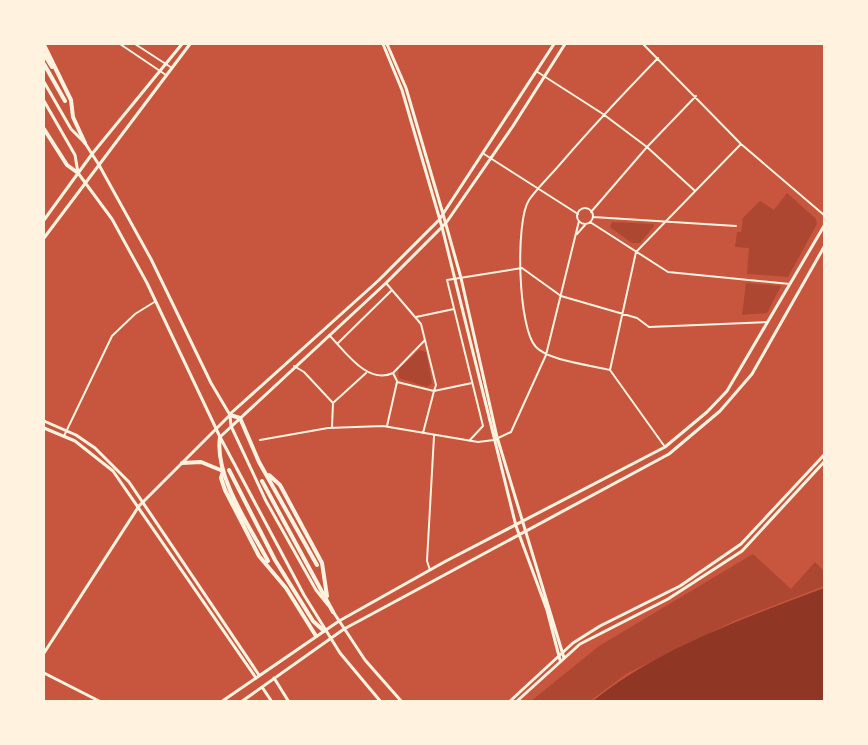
<svg xmlns="http://www.w3.org/2000/svg" width="868" height="745" font-family="Commissioner,sans-serif">
	<style>
		.green { fill: #ae4732 }
		.water { fill: #8f3625 }
		.lines { fill: none; stroke-linecap: round; stroke-linejoin: round }
		.minor { stroke: #fff3e0; stroke-width: 2 }
		.tertiary { stroke: #fff3e0; stroke-width: 3 }
		.secondary { stroke: #fff3e0; stroke-width: 3 }
		.trunk { stroke: #fff3e0; stroke-width: 4 }
	</style>
	<rect width="100%" height="100%" fill="#c8553d"/>
	<path class="green" d="M787 193 816 219 817 224 788 277 747 274 749 248 735 247 737 232H741L743 218 760 201 774 210Z
		M612 222 653 224 654 226 640 243H632L610 227Z
		M746 283 781 286 767 313 742 315Z
		M419 350 426 352 432 383 427 387 399 378 398 370Z
		M753 554 791 589 815 562 824 571V586L734 621 626 674 590 701H531L599 646Z"/>
	<path class="water" d="M824 588V701H593C658 648 747 617 824 588Z"/>
	<g class="lines">
		<path class="minor" d="M120 44 166 75
			M135 44 172 68
			M643 44 741 144 824 215
			M536 71 603 114 647 147 694 190
			M484 154 578 214
			M577 216a8 8 0 1 1 16 0a8 8 0 1 1-16 0Z
			M591 212 647 147 696 96
			M593 217 736 226
			M590 222 668 272 790 284
			M577 234 585 225
			M386 283 421 324 436 385 434 391 472 383
			M416 317 454 309
			M329 335C345 351 367 385 393 373
			M338 343 391 291
			M294 366 304 372 333 403
			M610 370C591 365 549 361 536 347 518 329 515 221 529 200 538 187 551 175 562 162 593 126 625 92 658 58
			M397 381 393 373 425 340
			M387 426 397 382 434 391 423 433
			M332 427 333 403 366 373
			M64 436 112 336 135 314 156 301
			M260 440 328 428 383 426 478 442 494 440 511 432 546 355 579 221
			M469 441 483 426 447 280 522 268 561 296 637 318 649 327 768 322
			M665 447 610 370 636 252 741 144
			M430 570 427 561 434 436"/>
		<path class="tertiary" d="M383 44 402 90 442 227 516 526 547 610 560 660
			M387 44 406 88 443 214 461 278 497 437 564 658
			M230 414 379 280 439 220 554 44
			M44 421 76 435 95 448 129 482 259 675
			M44 428 75 441 113 471 256 678
			M220 437 386 283 446 223 513 126 565 44
			M44 673 101 702"/>
		<path class="secondary" d="M44 82 71 129 85 143 99 165 151 259 211 383 230 415 231 426 266 501 316 590 328 605
			M44 101 75 155 78 173 112 219 147 283 220 437 304 595 340 653 381 702
			M44 220 92 154 182 44
			M44 238 190 44
			M332 610 365 660 402 702
			M44 653 139 506 230 415
			M274 678 289 702
			M262 687 272 702
			M221 702 339 621 446 561 665 447 707 412 727 391 824 226
			M241 702 344 629 669 454 720 411 752 374 824 247
			M509 702 573 643 600 626 680 586 741 544 824 455
			M516 702 580 644 668 599 742 551 824 462"/>
		<path class="trunk" d="M44 45 71 100 73 117 85 143
			M44 54 52 67
			M44 64 65 101
			M44 129 67 165 78 173
			M230 415 240 418 259 462 317 565
			M220 437C214 476 250 527 268 561
			M182 463 201 462 223 471 221 478 225 490 259 556 286 588 316 636
			M229 470 275 560 313 621 324 631
			M269 475 280 485 322 563 327 596
			M262 481 333 612"/>
	</g>
	<rect width="868" height="745" fill="none" stroke="#fff3e0" stroke-width="90"/>
</svg>
